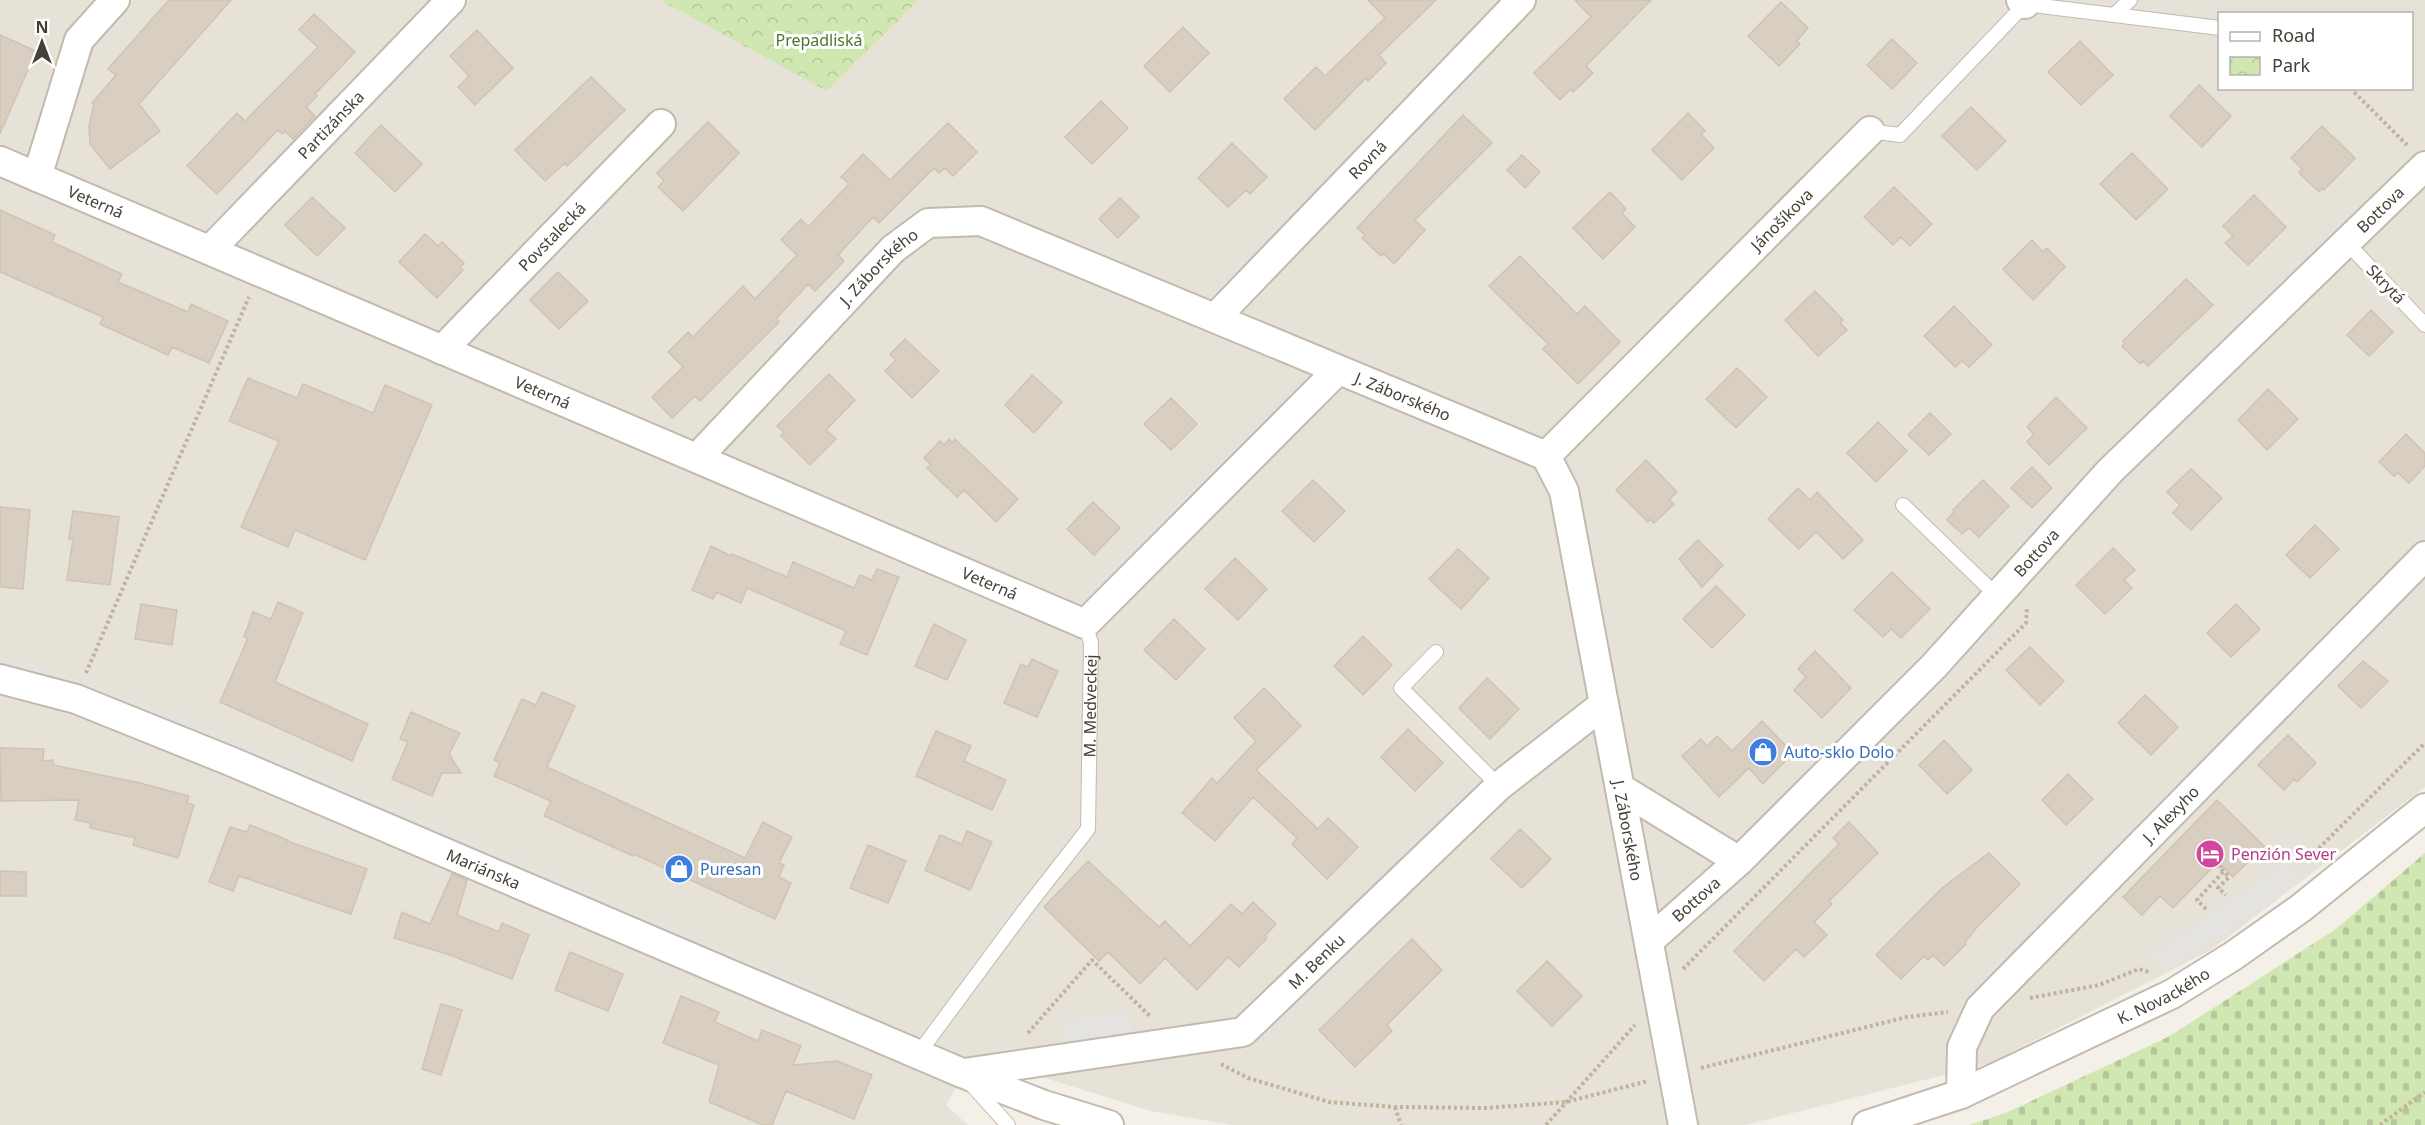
<svg xmlns="http://www.w3.org/2000/svg" width="2425" height="1125" font-family="'Noto Sans',sans-serif">
	<style>
		.residential { fill: #e7e2d7; fill-rule: evenodd }
		.cemetery { fill: url(#cemetery-stones) }
		.park { fill: url(#park-crowns) }
		.parking { fill: #e5e3e0 }
		.building { fill: #d8cec1; stroke: #d0c3b1; stroke-width: 1.5 }
		.lines { fill: none; stroke-linecap: round; stroke-linejoin: round }
		.service-casing { stroke: #c2baae; stroke-width: 16 }
		.minor-casing { stroke: #c2baae; stroke-width: 32 }
		.path { stroke: #c0b29d; stroke-width: 4; stroke-dasharray: 3 3; stroke-linecap: butt }
		.service { stroke: #fff; stroke-width: 14 }
		.minor { stroke: #fff; stroke-width: 28 }
		.labels { text-anchor: middle; stroke-width: 6; stroke-linejoin: round; paint-order: stroke }
		.park-label { font-size: 16px; fill: #4b782b; stroke: #fff }
		.street-label { font-size: 16px; fill: #474037; stroke: #fff }
		.shop-label { font-size: 16px; fill: #366cbe; stroke: #fff; text-anchor: start }
		.hotel-label { font-size: 16px; fill: #b23c85; stroke: #fff; text-anchor: start }
	</style>
	<defs>
		<pattern id="cemetery-stones" width="16" height="16" patternUnits="userSpaceOnUse" patternTransform="scale(1.5)"><rect width="16" height="16" fill="#d1e7b2"/><path d="M2 7V4a2 2 0 0 1 4 0v3zM10 15v-3a2 2 0 0 1 4 0v3z" fill="#b5c79a"/></pattern>
		<pattern id="park-crowns" width="20" height="18" patternUnits="userSpaceOnUse" patternTransform="scale(1.5)"><rect width="20" height="18" fill="#d1e7b2"/><path d="M2 6a3 3 0 1 1 6 0M12 15a3 3 0 1 1 6 0" fill="none" stroke="#b5c79a"/></pattern>
	</defs>
	<rect width="100%" height="100%" fill="#f4f0e8"/>
	<path class="residential" d="M0 0H660L827 90 919 0H2425V787L2211 950 1988 1064 1745 1125H1232L1151 1111 974 1056 946 1105 968 1125H0ZM2220 14H2412V88H2220Z"/>
	<path class="cemetery" d="M2425 853V1125H1969L2006 1113 2170 1036 2336 929Z"/>
	<path class="park" d="M660 0H919L827 91Z"/>
	<path class="parking" d="M0 657 27 663 188 720 842 1001 838 1010 0 666Z
		M2284 863 2301 882 2166 972 2151 955Z
		M1130 1010 1133 1033 1064 1042 1061 1020Z"/>
	<path class="building" d="M169 0H231L139 104 160 131 110 169 90 144 89 126 94 104 92 103 116 75 108 69Z
		M1368 0H1436L1379 55 1386 63 1368 81 1366 78 1315 130 1284 99 1316 67 1325 76 1385 18Z
		M1575 0H1651L1586 66 1593 73 1573 92 1571 89 1560 100 1534 73 1591 17Z
		M1781 2 1808 28 1797 41 1800 44 1779 66 1748 36Z
		M314 14 355 52 315 94 317 96 306 107 315 116 293 139 285 131 282 134 278 130 217 194 187 166 237 113 245 121 318 47 299 30Z
		M1183 27 1209 53 1170 92 1144 66Z
		M477 30 513 68 475 105 458 87 469 76 450 56Z
		M0 35 36 51 0 134Z
		M1892 39 1917 63 1892 89 1867 65Z
		M2080 41 2113 75 2081 105 2048 72Z
		M591 77 625 110 567 166 565 163 545 181 515 150Z
		M2199 85 2231 116 2202 147 2170 116Z
		M1101 101 1128 128 1092 164 1065 137Z
		M1971 107 2006 141 1977 170 1942 136Z
		M1688 113 1705 131 1701 134 1714 148 1682 180 1652 150Z
		M1463 115 1492 143 1415 220 1425 230 1394 264 1383 253 1381 256 1362 238 1365 235 1357 228Z
		M708 122 739 153 683 211 658 187 664 181 657 173Z
		M948 123 977 152 953 176 945 168 939 173 934 168 879 223 873 217 838 255 844 261 815 291 808 284 776 319 779 322 700 401 695 396 672 418 652 397 683 367 668 352 688 332 693 337 743 286 755 299 797 255 781 240 801 219 808 227 849 184 841 177 863 154 890 180Z
		M381 125 422 164 395 192 355 153Z
		M2322 126 2355 158 2324 190 2322 188 2319 192 2299 173 2302 169 2291 158Z
		M1232 143 1267 177 1250 194 1246 190 1228 207 1198 178Z
		M2132 153 2168 189 2136 220 2100 184Z
		M1522 155 1540 172 1525 188 1507 170Z
		M1894 187 1932 224 1910 246 1901 237 1893 245 1864 217Z
		M1610 192 1626 209 1622 213 1635 227 1603 259 1573 228Z
		M2254 195 2286 227 2248 265 2225 243 2233 236 2223 226Z
		M312 197 345 228 317 256 285 225Z
		M1120 198 1139 217 1118 238 1099 219Z
		M0 210 55 235 52 242 122 274 118 282 188 312 191 304 228 321 209 363 172 347 168 355 135 340 100 324 103 317 0 272Z
		M425 234 438 246 442 242 464 263 460 267 463 270 437 298 399 262Z
		M2032 240 2043 252 2047 248 2065 267 2033 300 2003 269Z
		M1520 256 1577 314 1585 306 1620 342 1578 384 1543 349 1548 344 1489 286Z
		M558 272 588 301 559 329 530 300Z
		M2186 279 2213 305 2148 366 2143 361 2140 364 2122 346 2125 343 2123 341Z
		M1815 291 1843 320 1840 323 1847 330 1818 356 1785 320Z
		M1954 306 1992 345 1969 367 1962 361 1955 367 1924 336Z
		M2371 310 2393 332 2369 356 2347 335Z
		M905 339 939 371 912 398 885 371 896 360 890 354Z
		M1737 368 1767 397 1736 428 1706 399Z
		M829 374 855 400 826 430 836 439 810 465 781 436 784 432 777 426Z
		M1032 375 1062 402 1034 433 1005 405Z
		M248 378 297 398 303 384 373 413 385 385 432 405 365 560 295 530 288 547 241 527 279 441 229 421Z
		M2268 389 2298 419 2267 450 2238 420Z
		M2056 397 2087 428 2049 465 2027 442 2034 434 2027 427Z
		M1171 398 1197 424 1171 450 1144 424Z
		M1930 413 1951 434 1929 455 1908 435Z
		M1878 422 1907 451 1876 482 1847 453Z
		M2406 434 2425 453V466L2409 483 2398 473 2394 476 2379 462Z
		M949 439 952 443 955 439 1018 499 996 522 964 490 957 497 927 468 931 465 924 458 940 441 944 445Z
		M1646 460 1677 492 1669 500 1674 504 1654 523 1650 519 1648 522 1616 490Z
		M2032 467 2052 488 2032 508 2011 488Z
		M2191 469 2222 498 2191 530 2173 513 2180 505 2167 492Z
		M1313 480 1345 511 1314 542 1282 511Z
		M1983 480 2009 506 1979 537 1969 528 1962 534 1947 520 1954 512 1953 510Z
		M1798 488 1810 500 1817 492 1863 540 1843 559 1816 532 1799 549 1768 519Z
		M1093 502 1120 528 1094 555 1067 529Z
		M0 507 30 510 23 589 0 587Z
		M73 511 119 517 110 585 67 580 73 539H69Z
		M2315 525 2339 549 2310 578 2286 555Z
		M1698 540 1723 565 1702 587 1679 559Z
		M711 546 731 556 732 554 787 577 793 562 854 588 860 575 872 580 877 569 899 577 867 655 840 644 846 631 747 588 741 603 716 592 713 599 692 590Z
		M2113 548 2135 570 2124 580 2132 588 2105 614 2076 585Z
		M1458 549 1489 578 1461 609 1429 579Z
		M1235 558 1267 589 1238 620 1205 589Z
		M1892 572 1930 609 1901 638 1891 629 1883 637 1854 610Z
		M1716 586 1745 615 1712 648 1683 619Z
		M278 602 303 613 275 682 368 724 352 761 220 702 248 638 244 637 253 612 271 619Z
		M141 604 177 610 172 645 135 639Z
		M2236 604 2260 629 2231 657 2207 633Z
		M1174 619 1205 649 1176 680 1144 650Z
		M934 624 966 640 947 680 915 666Z
		M1363 636 1392 665 1363 695 1334 666Z
		M2030 647 2064 681 2040 705 2006 670Z
		M1815 651 1851 688 1822 718 1794 690 1806 677 1798 669Z
		M1032 659 1058 671 1037 717 1004 703 1021 664 1028 667Z
		M2363 661 2388 681 2361 708 2338 686Z
		M1487 678 1519 709 1490 739 1459 708Z
		M1264 688 1301 726 1256 770 1318 829 1328 818 1358 847 1327 879 1292 844 1297 838 1253 797 1215 841 1182 813 1212 778 1217 783 1256 741 1234 718Z
		M542 692 575 706 547 767 745 858 763 822 792 837 779 863 784 865 779 877 791 883 775 919 634 854 633 856 544 816 551 801 494 776 500 763 494 760 522 699 536 705Z
		M2145 695 2178 727 2151 755 2118 723Z
		M411 712 460 733 449 754 461 773H442L432 796 392 779 408 742 400 739Z
		M1762 721 1793 753 1763 784 1749 768 1719 797 1682 756 1701 739 1707 746 1717 736 1732 751Z
		M1408 729 1443 763 1415 791 1381 757Z
		M936 731 971 746 964 761 1006 780 992 810 916 776Z
		M2288 735 2316 763 2297 782 2294 779 2284 790 2258 765Z
		M1944 740 1972 770 1947 794 1919 765Z
		M0 748 44 749 43 761 53 760V765L140 783 189 796 187 803 194 805 178 858 133 845 135 838 90 828 91 823 75 820 79 800 1 801Z
		M2068 774 2093 799 2066 825 2042 800Z
		M2217 800 2264 846 2233 877 2218 862 2173 908 2160 896 2142 915 2123 897Z
		M1849 822 1878 853 1829 901 1832 904 1814 922 1827 935 1804 957 1796 949 1764 981 1734 951 1839 844 1833 838Z
		M250 825 288 840 287 841 367 869 351 914 239 876 233 891 209 882 230 827 247 832Z
		M1520 829 1551 859 1522 888 1491 859Z
		M967 831 992 842 970 890 925 870 940 835 962 844Z
		M868 845 906 861 888 903 850 888Z
		M1989 853 2020 884 1978 926 1965 942 1966 944 1944 966 1933 955 1928 960 1924 956 1901 979 1876 955 1942 888Z
		M1088 861 1159 927 1165 921 1190 946 1231 904 1242 914 1253 902 1276 924 1265 936 1267 938 1239 967 1228 957 1197 990 1165 958 1140 984 1108 952 1099 961 1044 907Z
		M0 871 26 872V896H0Z
		M452 874 467 880 457 915 499 932 502 923 529 935 512 979 450 955 394 938 402 912 430 924Z
		M1412 939 1442 970 1387 1025 1392 1031 1355 1067 1319 1030Z
		M570 952 623 974 608 1011 555 990Z
		M1547 961 1582 996 1552 1026 1517 991Z
		M681 996 719 1012 715 1022 758 1041 762 1030 801 1046 793 1065 837 1061 872 1075 854 1119 786 1091 772 1125H763L709 1102 719 1065 663 1043Z
		M441 1004 462 1010 441 1075 422 1069Z"/>
	<g class="lines">
		<g class="service-casing">
			<g id="service">
				<path d="M2025 4 2220 28"/>
				<path d="M2114 15 2130 0"/>
				<path d="M1870 131 1900 135 2027 2"/>
				<path d="M2346 242 2425 325"/>
				<path d="M1903 505 1997 596"/>
				<path d="M1436 652 1401 688 1499 786"/>
				<path id="s1" d="M918 1054 1024 911 1088 829 1091 643 1085 624"/>
				<path d="M971 1084 1008 1125"/>
			</g>
		</g>
		<g class="minor-casing">
			<g id="minor">
				<path d="M2021 0 2025 4"/>
				<path id="s2" d="M0 161 1085 624 1338 370"/>
				<path d="M37 177 79 40 115 0"/>
				<path id="s3" d="M210 250 451 0"/>
				<path id="s4" d="M1215 318 1521 0"/>
				<path id="s5" d="M442 350 661 124"/>
				<path id="s6" d="M1546 456 1870 131"/>
				<path id="s7" d="M697 458 893 249 928 223 981 221 1546 456 1564 491 1683 1125"/>
				<path id="s8" d="M0 679 76 699 230 761 962 1073 1044 1105 1109 1125"/>
				<path d="M1620 788 1739 861"/>
				<path id="s9" d="M1649 941 1739 861 1934 666 2110 471 2425 166"/>
				<path id="s10" d="M964 1073 1243 1032 1499 786 1604 704"/>
				<path id="s11" d="M1961 1094 1962 1047 1980 1008 2425 556"/>
				<path id="s12" d="M1867 1125 1961 1094 2172 994 2233 956 2301 908 2425 808"/>
			</g>
		</g>
		<path class="path" d="M2350 88 2407 145
			M86 673 249 297
			M2311 863V856L2425 743
			M2221 865 2219 867 2229 877 2218 888 2226 895
			M2206 909 2197 900 2224 871
			M1683 969 2026 623 2027 608
			M2030 998 2099 985 2139 969 2149 972
			M1028 1033 1092 960 1151 1017
			M1221 1064 1248 1078 1329 1102 1395 1107 1486 1108 1566 1102 1648 1081
			M1701 1068 1907 1017 1948 1012
			M1395 1107 1401 1125
			M1546 1125 1635 1025
			M2380 1125 2425 1092"/>
		<use href="#service" class="service"/>
		<use href="#minor" class="minor"/>
	</g>
	<defs>
		<g id="shop-disc" transform="scale(1.5)"><circle r="9.5" fill="#3f7fe0" stroke="#fff"/><path d="M-5-2.5h2.3a2.7 3.5 0 0 1 5.4 0H5L5.5 6h-11ZM-1.5-2.5h3a1.5 2.3 0 0 0-3 0Z" fill="#fff"/></g>
		<g id="hotel-disc" transform="scale(1.5)"><circle r="9.5" fill="#d1479c" stroke="#fff"/><path d="M-6-4.5h1.5V1H6V5H4.5V3h-9V5H-6ZM-4 0a1.8 1.8 0 1 1 3.6 0ZM.5 0V-2.5h3Q6-2.5 6 0Z" fill="#fff"/></g>
	</defs>
	<g fill-rule="evenodd">
		<use href="#shop-disc" x="1763" y="752"/>
		<use href="#hotel-disc" x="2210" y="854"/>
		<use href="#shop-disc" x="679" y="869"/>
	</g>
	<g class="labels">
		<g class="park-label">
			<text x="819" y="46">Prepadliská</text>
		</g>
		<g class="street-label">
			<text dy="6" stroke="none"><textPath href="#s3" startOffset="174">Partizánska</textPath></text>
			<text dy="6" stroke="none"><textPath href="#s4" startOffset="220">Rovná</textPath></text>
			<text dy="6" stroke="none"><textPath href="#s2" startOffset="104">Veterná</textPath></text>
			<text dy="6" stroke="none"><textPath href="#s9" startOffset="1035">Bottova</textPath></text>
			<text dy="6" stroke="none"><textPath href="#s6" startOffset="334">Jánošíkova</textPath></text>
			<text dy="6" stroke="none"><textPath href="#s5" startOffset="158">Povstalecká</textPath></text>
			<text dy="6" stroke="none"><textPath href="#s7" startOffset="264">J. Záborského</textPath></text>
			<text transform="translate(2386 284) rotate(46)" y="6">Skrytá</text>
			<text dy="6" stroke="none"><textPath href="#s2" startOffset="590">Veterná</textPath></text>
			<text dy="6" stroke="none"><textPath href="#s7" startOffset="840">J. Záborského</textPath></text>
			<text dy="6" stroke="none"><textPath href="#s9" startOffset="549">Bottova</textPath></text>
			<text dy="6" stroke="none"><textPath href="#s2" startOffset="1076">Veterná</textPath></text>
			<text dy="6" stroke="none"><textPath href="#s1" startOffset="405">M. Medveckej</textPath></text>
			<text dy="6" stroke="none"><textPath href="#s11" startOffset="362">J. Alexyho</textPath></text>
			<text dy="6" stroke="none"><textPath href="#s7" startOffset="1380">J. Záborského</textPath></text>
			<text dy="6" stroke="none"><textPath href="#s8" startOffset="520">Mariánska</textPath></text>
			<text dy="6" stroke="none"><textPath href="#s9" startOffset="63">Bottova</textPath></text>
			<text dy="6" stroke="none"><textPath href="#s10" startOffset="384">M. Benku</textPath></text>
			<text dy="6" stroke="none"><textPath href="#s12" startOffset="324">K. Novackého</textPath></text>
		</g>
		<g class="shop-label">
			<text x="1784" y="758">Auto-sklo Dolo</text>
			<text x="700" y="875">Puresan</text>
		</g>
		<g class="hotel-label">
			<text x="2231" y="860">Penzión Sever</text>
		</g>
	</g>
	<rect x="2218" y="12" width="195" height="78" fill="#ffffff" stroke="#b5b3af" stroke-width="1.5"/>
	<rect x="2230" y="32" width="30" height="9" fill="#ffffff" stroke="#b5b3af" stroke-width="1.5"/>
	<text x="2272" y="42" font-size="18" fill="#474037">Road</text>
	<rect x="2230" y="57" width="30" height="18" fill="url(#park-crowns)" stroke="#b5b3af" stroke-width="1.5"/>
	<text x="2272" y="72" font-size="18" fill="#474037">Park</text>
	<g transform="translate(42 42)" stroke="#ffffff" stroke-width="4.5" paint-order="stroke">
	<path d="M0-4.5L10 22L0 15L-10 22Z" fill="#474037"/>
	<text y="-9" font-size="16" font-weight="bold" text-anchor="middle" fill="#474037">N</text>
	</g>
</svg>
